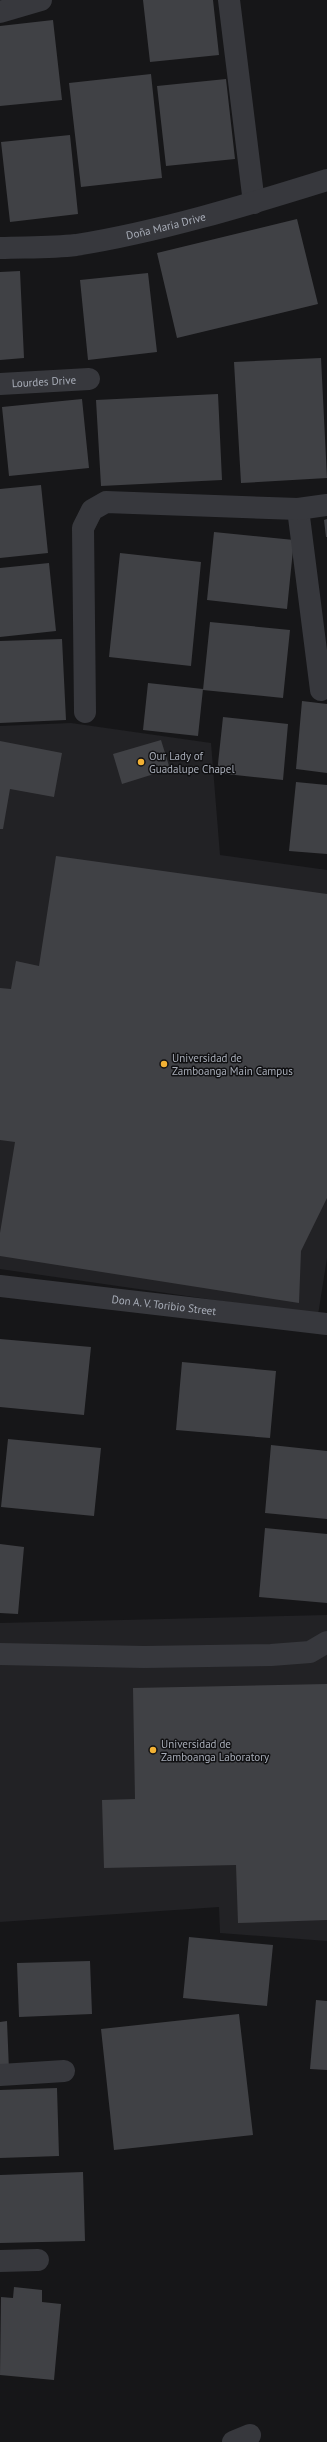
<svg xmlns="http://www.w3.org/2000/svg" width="327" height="2442" font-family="'PT Sans',sans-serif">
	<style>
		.built { fill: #222225 }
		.building { fill: #404145 }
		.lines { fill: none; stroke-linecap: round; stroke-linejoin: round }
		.minor { stroke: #37383d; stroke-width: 22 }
		.poi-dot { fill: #f2b134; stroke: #111113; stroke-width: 1.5 }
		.labels { text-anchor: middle; stroke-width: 3; stroke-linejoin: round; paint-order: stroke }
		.street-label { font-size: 11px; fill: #a8adb8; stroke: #111113 }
		.poi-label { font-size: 11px; fill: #a8adb8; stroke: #111113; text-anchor: start }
	</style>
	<rect width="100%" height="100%" fill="#161618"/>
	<path class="built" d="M71 723 211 743 220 855 327 870V1258L318 1315 0 1269V726Z
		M327 1615V1941L220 1933 219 1907 0 1922V1623Z"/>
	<path class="building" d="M143 0H213L219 55 150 62Z
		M53 20 62 100 0 106V26Z
		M151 74 162 178 81 187 69 83Z
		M226 79 235 159 166 166 157 86Z
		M70 135 78 214 10 222 1 142Z
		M297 219 318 304 177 338 157 253Z
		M20 271 24 358 0 360V272Z
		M148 273 157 352 88 360 80 280Z
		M321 358 327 478 241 483 234 362Z
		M218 394 222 480 101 486 96 400Z
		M82 399 89 468 9 476 2 407Z
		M41 485 48 553 0 558V489Z
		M327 519V537H326L324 520Z
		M214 532 294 540 287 609 207 600Z
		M120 553 201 562 191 666 109 657Z
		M49 563 56 631 0 637V568Z
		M210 622 290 630 283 698 203 690Z
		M62 639 66 720 0 723V641Z
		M148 683 203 689 198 736 143 730Z
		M302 701 327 704V773L296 769Z
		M223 717 288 724 283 780 217 773Z
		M161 740 170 769 122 784 113 754Z
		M0 741 62 753 54 797 10 789 3 829H0Z
		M296 782 327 785V854L289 851Z
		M56 856 327 894V1198L301 1251 299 1303 0 1256V1233L15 1142 0 1140V988L11 989 16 961 39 966Z
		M0 1339 91 1347 84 1415 0 1407Z
		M182 1362 276 1371 270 1438 176 1430Z
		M8 1439 101 1448 94 1516 1 1507Z
		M271 1445 327 1451V1519L265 1513Z
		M265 1528 327 1534V1603L259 1597Z
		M0 1544 24 1547 18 1614 0 1613Z
		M327 1684V1920L238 1923 236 1865 104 1868 102 1800 135 1799 133 1688Z
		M189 1937 273 1945 267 2006 183 1998Z
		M90 1961 92 2014 19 2017 17 1963Z
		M316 2000 327 2001V2070L310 2069Z
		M239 2014 253 2135 114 2150 101 2029Z
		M7 2021 9 2070 0 2071V2022Z
		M57 2088 59 2156 0 2158V2090Z
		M83 2172 85 2241 0 2243V2175Z
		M14 2287 42 2290V2302L61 2304 54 2380 0 2375 1 2297 13 2298Z"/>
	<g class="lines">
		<g class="minor">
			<path d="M229 0 254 203"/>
			<path d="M0 12 41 0"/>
			<path id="s1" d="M0 248C25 247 51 248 76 245 158 232 247 205 327 180"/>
			<path id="s2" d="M0 384 89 379"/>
			<path d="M298 509 321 690"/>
			<path d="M85 712 83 528 92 510 106 502 298 509 327 505"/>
			<path id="s3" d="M0 1286 327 1324"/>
			<path d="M0 1654 144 1657 271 1655 310 1652 327 1642"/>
			<path d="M0 2075 64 2071"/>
			<path d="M0 2261 38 2260"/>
			<path d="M233 2442 250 2435"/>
		</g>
	</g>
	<g class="poi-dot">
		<circle cx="141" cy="762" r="4"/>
		<circle cx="164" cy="1064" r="4"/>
		<circle cx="153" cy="1750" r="4"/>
	</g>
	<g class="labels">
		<g class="street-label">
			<text dy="4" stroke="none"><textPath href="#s1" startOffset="168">Doña Maria Drive</textPath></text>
			<text dy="4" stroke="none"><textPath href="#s2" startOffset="44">Lourdes Drive</textPath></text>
			<text dy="4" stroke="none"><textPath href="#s3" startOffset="165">Don A. V. Toribio Street</textPath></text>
		</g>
		<g class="poi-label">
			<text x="149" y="760">Our Lady of<tspan x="149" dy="13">Guadalupe Chapel</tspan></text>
			<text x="172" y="1062">Universidad de<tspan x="172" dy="13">Zamboanga Main Campus</tspan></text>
			<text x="161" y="1748">Universidad de<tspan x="161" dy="13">Zamboanga Laboratory</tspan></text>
		</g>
	</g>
</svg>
